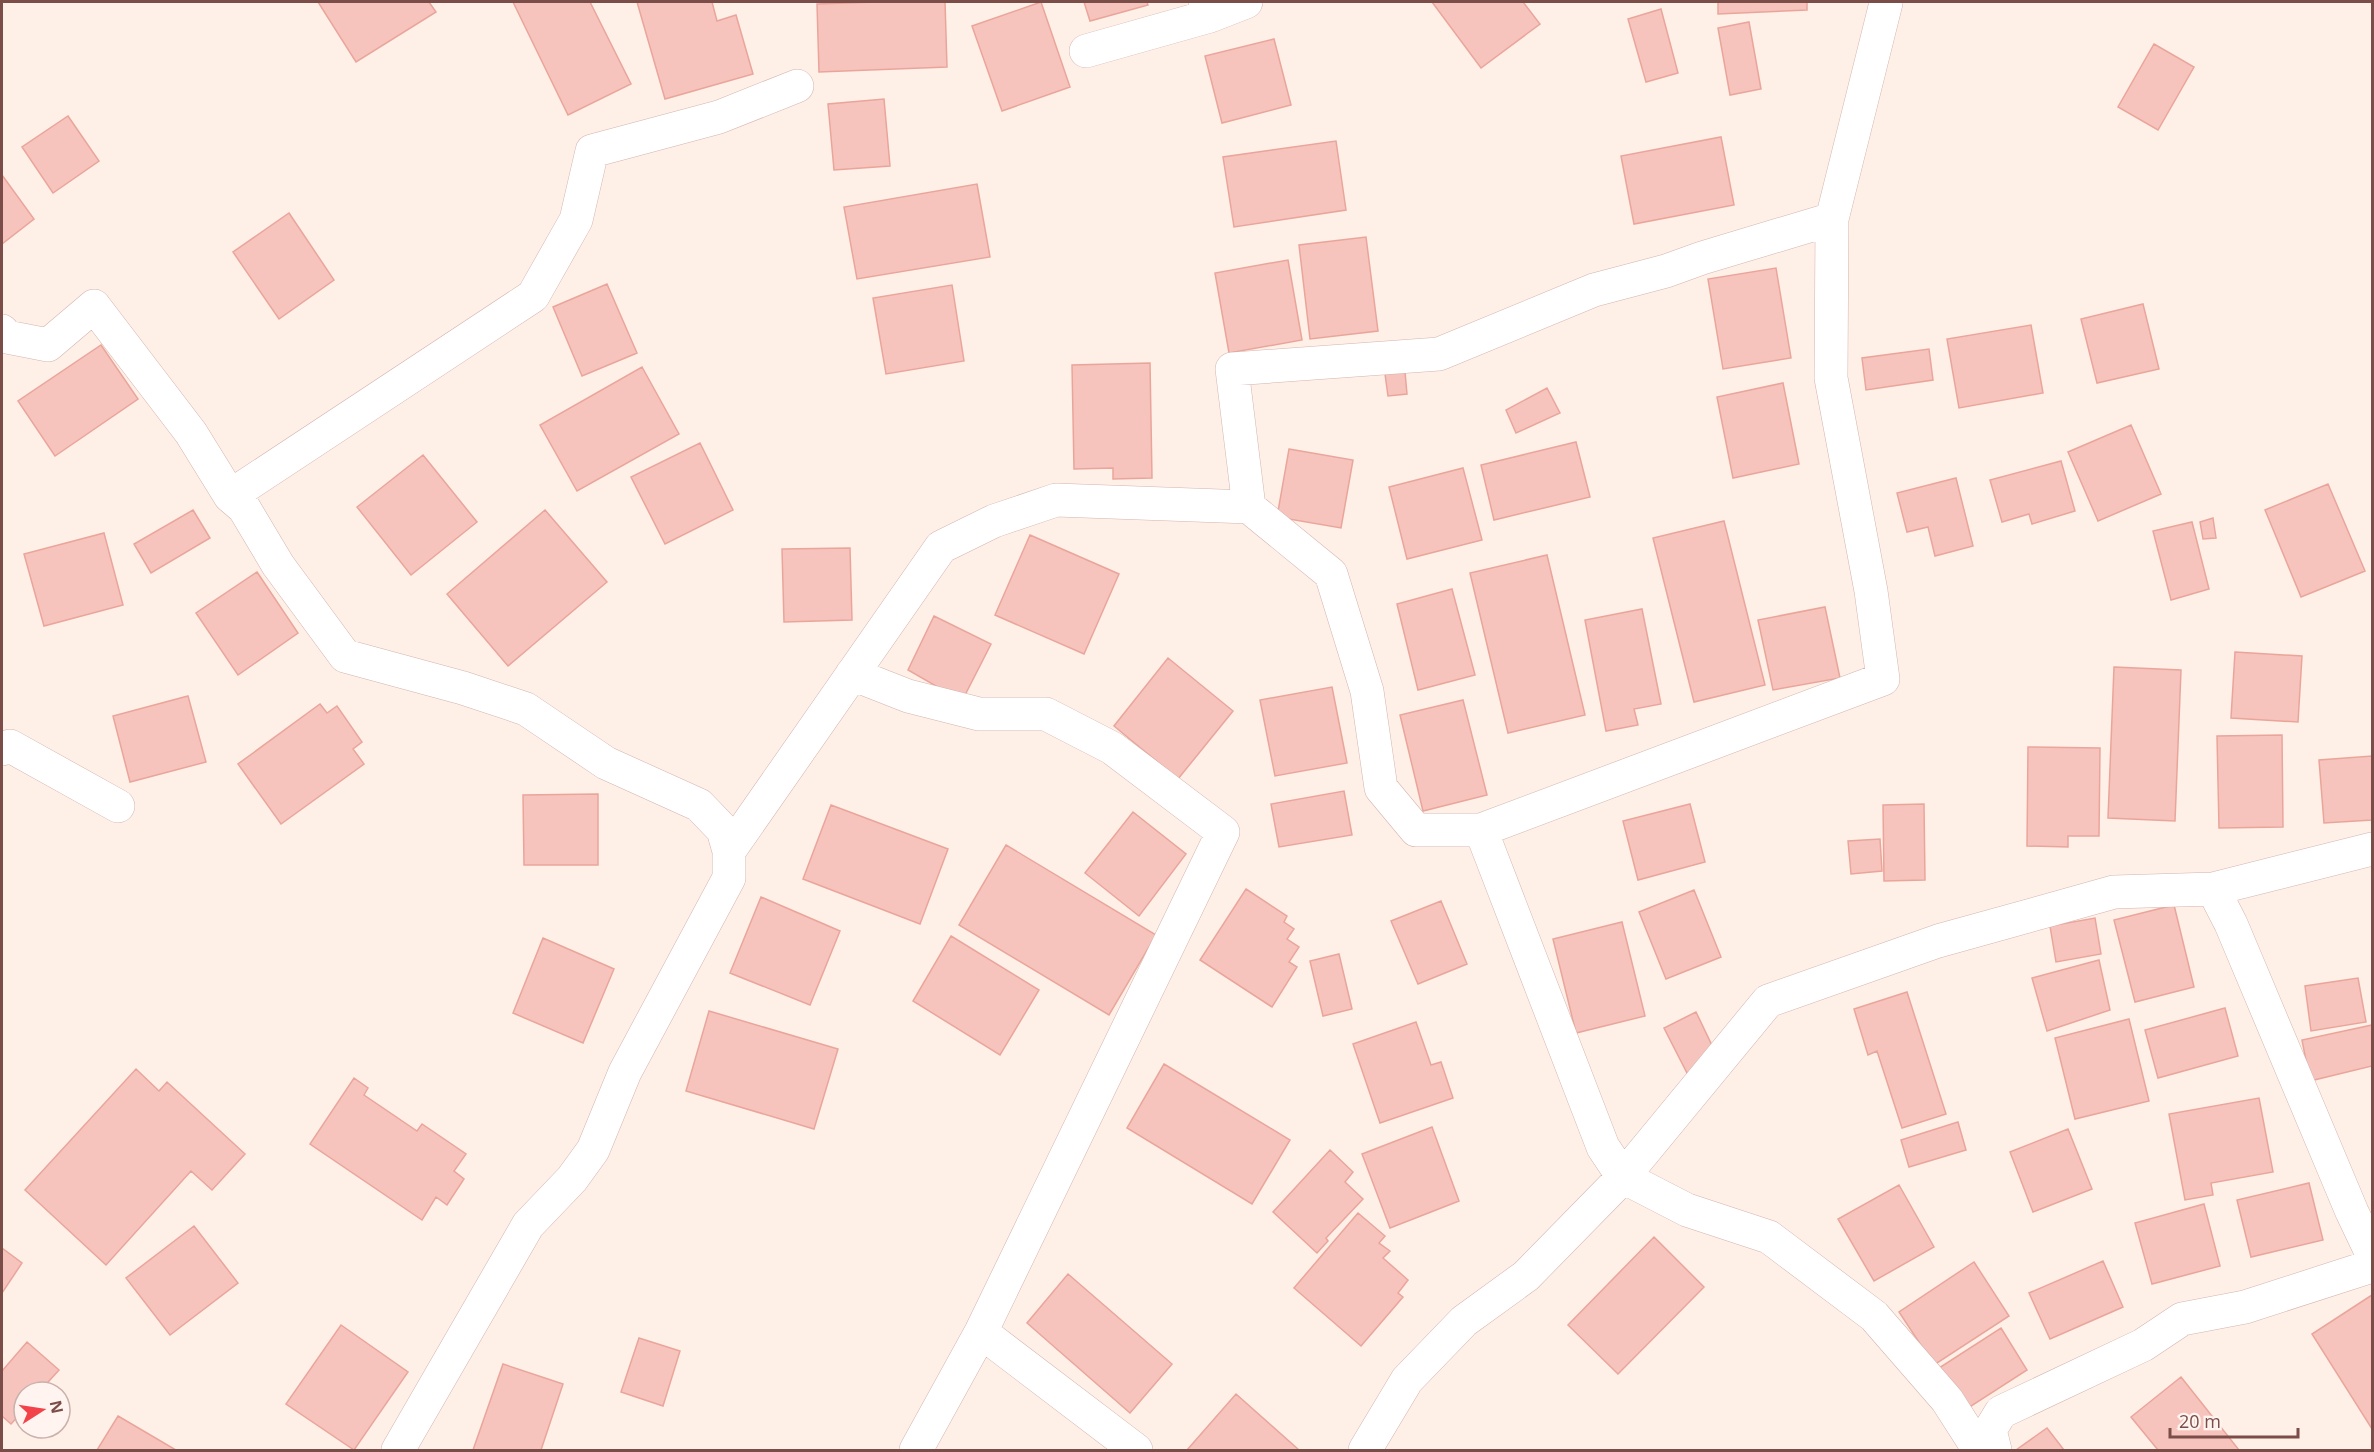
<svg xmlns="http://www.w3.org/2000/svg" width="2374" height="1452" font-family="'Open Sans',sans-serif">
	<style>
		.building { fill: #f6c4bc; stroke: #eaa59b; stroke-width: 1.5 }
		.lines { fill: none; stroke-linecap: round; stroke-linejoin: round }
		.minor-casing { stroke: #d4b5ae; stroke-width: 34 }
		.minor { stroke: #fff; stroke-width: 33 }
	</style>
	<rect width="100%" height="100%" fill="#feefe7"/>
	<path class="building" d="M318 2H429L436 12 356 62Z
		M513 2H590L631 84 568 115Z
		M637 2H712L717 21 736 15 753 74 665 99Z
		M877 2H945L947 67 819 72 817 4Z
		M1041 2 1070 87 1002 111 972 26Z
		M1084 2H1147L1148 5 1090 21Z
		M1432 2H1523L1540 24 1481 68Z
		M1718 2H1807V10L1718 14Z
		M1661 9 1678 73 1646 82 1628 19Z
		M1749 22 1761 89 1730 95 1718 28Z
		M1274 39 1291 105 1222 123 1205 56Z
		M2154 44 2194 67 2158 130 2118 107Z
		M884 99 890 166 834 170 828 104Z
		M68 116 99 161 53 193 22 147Z
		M1721 137 1734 205 1634 224 1621 156Z
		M1336 141 1346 210 1234 227 1223 157Z
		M2 175 34 219 2 244Z
		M977 184 990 257 857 279 844 207Z
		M289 213 334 280 279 319 233 252Z
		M1366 237 1378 331 1310 339 1299 245Z
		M1288 260 1302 340 1229 353 1215 273Z
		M1776 268 1791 358 1723 369 1708 279Z
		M607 284 637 353 582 376 553 307Z
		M952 285 964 361 886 374 873 298Z
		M2143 304 2159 369 2097 383 2081 319Z
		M2031 325 2043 393 1959 408 1947 339Z
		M101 345 138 399 55 456 18 401Z
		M1929 349 1933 380 1866 390 1862 358Z
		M1150 363 1152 478 1113 479V468L1074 469 1072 365Z
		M642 367 679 434 577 491 540 425Z
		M1405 372 1407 394 1388 396 1385 374Z
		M1783 383 1799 464 1733 478 1717 397Z
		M1547 388 1560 413 1516 433 1506 410Z
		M2131 425 2161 494 2098 521 2068 452Z
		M1576 442 1590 497 1494 520 1481 465Z
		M700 443 733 510 665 544 631 477Z
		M1289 449 1353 460 1341 528 1277 517Z
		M423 455 477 522 411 575 357 507Z
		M2061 461 2075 511 2032 524 2029 514 2002 522 1990 480Z
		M1463 468 1482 540 1407 559 1389 487Z
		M1956 478 1973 546 1935 556 1928 527 1907 532 1897 493Z
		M2328 484 2365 571 2301 597 2265 510Z
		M193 510 210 538 151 573 134 544Z
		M545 510 607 582 508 666 447 594Z
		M2213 518 2216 538 2203 539 2200 522Z
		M1724 521 1765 685 1694 702 1653 538Z
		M2192 522 2209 589 2171 600 2153 531Z
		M104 533 123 605 44 626 24 554Z
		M1030 535 1119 574 1084 654 995 615Z
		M850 548 852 620 784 622 782 549Z
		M1547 555 1585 715 1508 733 1470 573Z
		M257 572 298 633 238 675 196 613Z
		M1452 589 1475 675 1418 690 1397 604Z
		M1825 607 1840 678 1773 690 1758 620Z
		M1642 609 1661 704 1634 709 1638 725 1606 731 1585 620Z
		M934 616 991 644 962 701 908 670Z
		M2235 652 2302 656 2298 722 2231 718Z
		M1168 658 1233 711 1178 779 1114 726Z
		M2114 667 2181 670 2175 821 2108 818Z
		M1332 687 1347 763 1275 776 1260 700Z
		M188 696 206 762 130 782 113 716Z
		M1463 700 1487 795 1423 811 1400 715Z
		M320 704 327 713 337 706 362 742 353 749 364 764 281 824 238 764Z
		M2282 735 2283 827 2219 828 2217 736Z
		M2028 747 2100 748 2099 836H2068V847L2027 846Z
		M2372 756V820L2324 823 2319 760Z
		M1344 791 1352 835 1279 847 1271 804Z
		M598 794V865H524L523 795Z
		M1690 804 1705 862 1638 880 1623 821Z
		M1924 804 1925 880 1884 881 1883 805Z
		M831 805 948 849 920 924 803 879Z
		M1133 812 1186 854 1139 916 1085 873Z
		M1880 839 1882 871 1851 874 1848 841Z
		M1006 845 1156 935 1109 1015 959 925Z
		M1246 889 1287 916 1284 922 1294 929 1287 939 1299 947 1289 962 1297 967 1272 1007 1200 960Z
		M1694 890 1721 957 1666 979 1639 912Z
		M761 897 840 931 810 1005 730 973Z
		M1441 901 1467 964 1418 984 1391 921Z
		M2174 905 2194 987 2135 1002 2114 920Z
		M2095 918 2101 954 2056 962 2050 926Z
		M1622 922 1645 1016 1576 1033 1553 939Z
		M951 936 1039 990 1000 1055 913 1001Z
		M543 938 614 969 583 1043 513 1013Z
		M1339 954 1352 1009 1323 1016 1310 961Z
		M2099 960 2110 1010 2047 1031 2032 978Z
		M2358 978 2366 1022 2311 1031 2305 986Z
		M1907 992 1946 1114 1902 1128 1877 1051 1868 1055 1854 1009Z
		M2225 1008 2238 1056 2158 1078 2145 1030Z
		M709 1011 838 1049 814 1129 686 1091Z
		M1696 1012 1718 1058 1687 1073 1664 1028Z
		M2129 1019 2149 1101 2075 1119 2055 1038Z
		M1416 1022 1431 1065 1441 1062 1453 1098 1380 1123 1353 1044Z
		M2372 1025V1066L2310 1081 2302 1040Z
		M1164 1064 1290 1140 1252 1204 1127 1128Z
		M136 1069 159 1091 167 1082 245 1154 212 1190 191 1171 106 1265 25 1190Z
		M354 1078 368 1088 364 1095 417 1131 422 1124 466 1154 454 1171 464 1179 447 1205 436 1197 422 1220 310 1144Z
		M2259 1098 2273 1172 2211 1183 2213 1195 2185 1200 2169 1114Z
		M1958 1122 1966 1150 1909 1167 1901 1140Z
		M1432 1127 1459 1201 1390 1228 1362 1154Z
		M2068 1129 2092 1189 2033 1212 2010 1152Z
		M1330 1150 1353 1172 1345 1182 1363 1199 1326 1238 1328 1241 1317 1253 1273 1212Z
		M2309 1183 2323 1240 2251 1257 2237 1200Z
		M1899 1185 1934 1247 1874 1281 1838 1219Z
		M2204 1204 2220 1266 2152 1284 2135 1223Z
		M1358 1213 1385 1236 1379 1243 1390 1251 1383 1258 1408 1280 1398 1293 1403 1297 1361 1346 1294 1288Z
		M194 1226 238 1283 170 1335 126 1278Z
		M1654 1237 1704 1287 1618 1374 1568 1325Z
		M2 1248 22 1263 2 1293Z
		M2103 1261 2123 1307 2050 1339 2029 1293Z
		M1974 1262 2009 1316 1934 1365 1899 1312Z
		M1068 1274 1172 1364 1130 1413 1027 1323Z
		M2372 1295V1429L2312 1334Z
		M341 1325 408 1372 354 1450 286 1404Z
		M2001 1328 2027 1370 1965 1410 1939 1368Z
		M639 1338 680 1351 663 1406 621 1392Z
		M27 1342 59 1370 39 1392H24V1410L11 1424 2 1416V1371Z
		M503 1364 563 1384 541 1450H473Z
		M2181 1377 2239 1450H2158L2131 1417Z
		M1236 1394 1299 1450H1187Z
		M118 1416 176 1450H97Z
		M2047 1428 2064 1450H2016Z"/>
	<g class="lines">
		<g class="minor-casing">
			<path id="minor" d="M1205 2 1210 16 1246 2
				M1086 51 1210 16
				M1832 219 1702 258 1666 271 1594 290 1439 354 1232 369 1249 507 1331 574 1367 691 1381 788 1416 830H1481L1603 1147 1623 1177 1687 1210 1769 1237 1874 1316 1947 1400 1979 1450
				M2 331 7 337 48 345 94 306 191 433 230 496 533 296 576 220 592 151 719 117 797 86
				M230 496 244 508 278 565 345 656 463 688 526 709 606 763 699 805 723 830 729 851V878L625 1072 593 1150 572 1179 528 1225 398 1450
				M852 674 908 696 979 714H1046L1112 748 1223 832 981 1332 916 1450
				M2 749 10 746 118 806
				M1481 830 1883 679 1871 591 1831 378 1832 219 1886 3 1885 2
				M2372 849 2213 889 2231 924 2352 1212 2372 1254
				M729 851 941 547 994 521 1056 500 1249 507
				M981 1332 1136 1450
				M1365 1450 1407 1380 1464 1321 1526 1276 1623 1177 1768 1001 1938 941 2114 892 2213 889
				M1995 1450 1990 1430 2001 1412 2143 1345 2182 1319 2245 1307 2372 1266"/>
		</g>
		<use href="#minor" class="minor"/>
	</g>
	<rect width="2374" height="1452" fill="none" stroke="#7a4d48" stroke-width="6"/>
	<g transform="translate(42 1410) rotate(78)"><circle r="28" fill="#fff4ef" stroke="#cab1ac" stroke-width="1.5"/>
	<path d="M0-4.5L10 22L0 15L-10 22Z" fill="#f14349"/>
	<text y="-9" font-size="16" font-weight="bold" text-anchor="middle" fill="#7a4d48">N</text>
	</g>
	<path d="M2170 1428v9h128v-9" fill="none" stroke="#7a4d48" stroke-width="3"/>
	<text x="2179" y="1428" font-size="18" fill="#7a4d48" stroke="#fff4ef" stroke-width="4.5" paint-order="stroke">20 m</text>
</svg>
